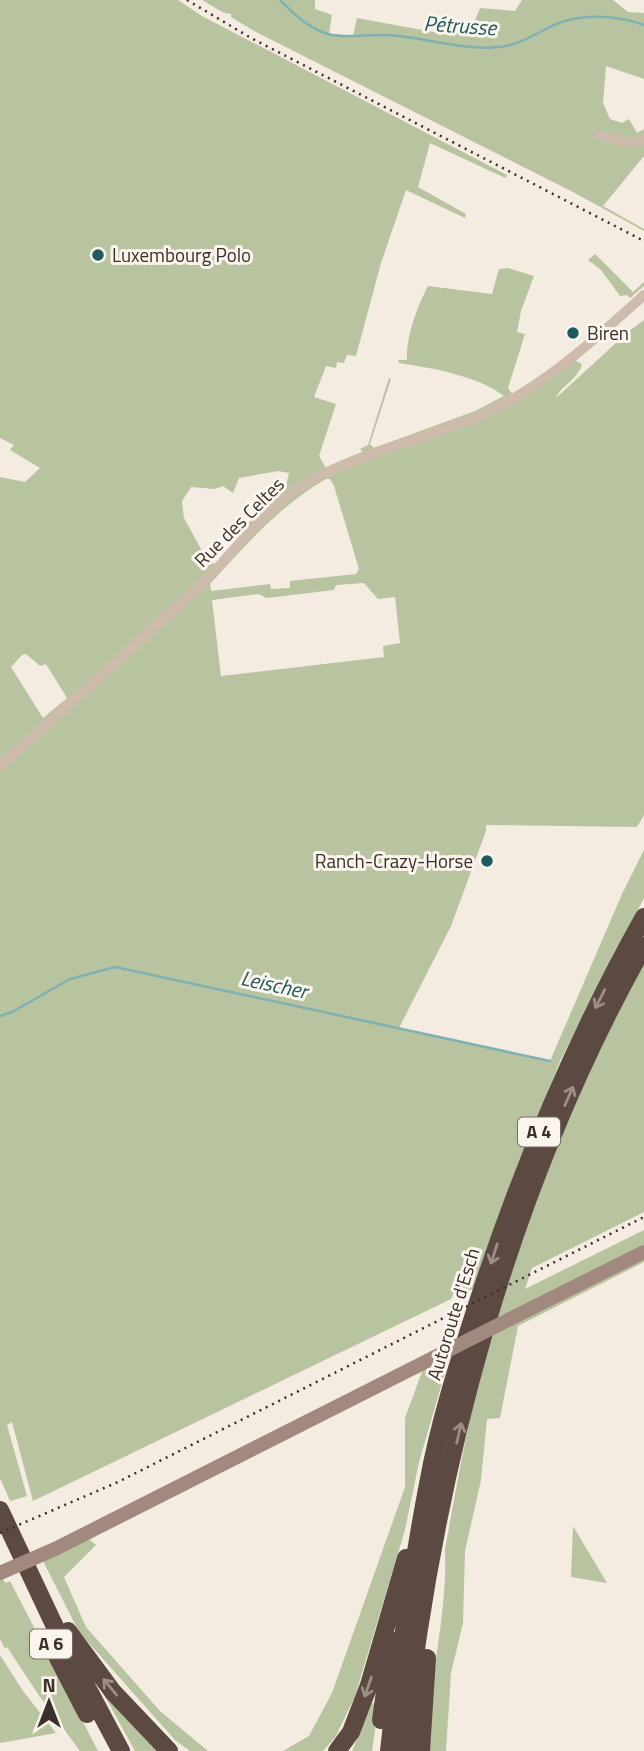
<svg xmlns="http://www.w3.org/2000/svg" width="644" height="1751" font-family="'Titillium Web',sans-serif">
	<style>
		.green { fill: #b8c4a0; fill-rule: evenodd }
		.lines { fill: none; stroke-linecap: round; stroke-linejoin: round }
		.stream { stroke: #7fb0b2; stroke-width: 2.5 }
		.minor { stroke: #cdbbac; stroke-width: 10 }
		.secondary { stroke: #a18a7d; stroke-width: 14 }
		.motorway { stroke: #5c4a42; stroke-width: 18 }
		.rail { stroke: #3b302b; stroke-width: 2.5; stroke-dasharray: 2 5; stroke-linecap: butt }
		.secondary-bridge { stroke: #a18a7d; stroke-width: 14 }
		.oneway { stroke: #9c8e87 }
		.poi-dot { fill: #1f5a5e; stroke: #fbf5ee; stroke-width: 2.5 }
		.labels { text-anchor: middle; stroke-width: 6; stroke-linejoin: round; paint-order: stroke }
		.shield { fill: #fbf5ee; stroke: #756b66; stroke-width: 2 }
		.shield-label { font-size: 18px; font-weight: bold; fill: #3b302b }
		.poi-label { font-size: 19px; fill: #3b302b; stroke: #fbf5ee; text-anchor: start }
		.street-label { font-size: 19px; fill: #3b302b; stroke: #fbf5ee }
		.water-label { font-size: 21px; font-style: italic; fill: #1f5a5e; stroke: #fbf5ee }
	</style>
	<rect width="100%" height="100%" fill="#f4ebe1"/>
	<path class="green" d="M0 0H178L202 16 507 175 506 178 503 177 430 143 418 187 466 214 465 218 406 190 381 263 356 356 347 355 344 363 337 362 336 368 326 366 314 397 336 404 319 456 326 468 363 452 360 449 368 445 389 378 391 379 370 444 374 448 475 411 504 396C478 376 432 368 399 363L398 360H407C406 337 417 307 428 286L492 294 499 269 508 268 534 276 521 311 517 332 525 334 508 388 515 397 578 353 576 361 582 364C579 378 561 386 556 398L629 331 644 320V815L637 827 486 825V831L451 926 399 1028 550 1061 622 894 644 850V898L560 1061 473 1289 455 1297 461 1279 451 1299 33 1501 12 1422 7 1425 27 1496 10 1501 0 1478V477L25 482 40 468 10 450 14 445 0 438ZM278 471 289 473 286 486 272 497 238 535 239 537 220 558 225 559 219 566 207 560 184 518 182 501 191 487 215 489 223 486 233 493 239 478ZM326 479H330L334 486 359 569 356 574 290 581V588L271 589 270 584 211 591 210 584C246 545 279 506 326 479ZM364 583 378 599 395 597 400 643 383 646 384 657 221 676 212 600 258 594 267 598 334 590 336 585ZM26 654 40 666 46 664 67 698 43 718 11 667 22 655Z
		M202 0H315V9L332 15 329 34 353 36 357 18 444 34 454 22 474 23 480 8 515 11 522 0H613L628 12 644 13V79L606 66 603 103 610 119 622 123 629 119 637 133 644 129V156L603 206 644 229V231L573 192 254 31 231 17V14L224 13Z
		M595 254 633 292 644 282V286L630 298 627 295 620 296 601 270 588 260Z
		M644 962V1212L532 1268 525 1289 644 1230V1262L518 1326 500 1418 487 1419 481 1480 465 1551 463 1623 451 1673 446 1751H428C427 1683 448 1617 445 1549 457 1485 468 1419 485 1356 521 1219 578 1087 644 962Z
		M449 1359 419 1462 405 1530 355 1696 336 1736 323 1751H283L309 1736 332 1693 405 1487V1418L423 1369Z
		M573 1526 607 1583 571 1577Z
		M89 1539 96 1545 64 1577 86 1627 160 1711 208 1751H190L175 1740 79 1632 43 1561Z
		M2 1579 6 1583 10 1581 98 1751H80L38 1694 7 1647 5 1649 0 1639V1580Z
		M0 1655 23 1691 56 1733 0 1743Z
		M103 1693 161 1751H135Z
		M372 1703H379L372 1751H352Z"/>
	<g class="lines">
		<path class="stream" d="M280 0C294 14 308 28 328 34 347 39 368 34 387 35 425 37 461 51 500 47 519 45 537 33 554 25 581 13 617 15 644 25
			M0 1016 12 1012 70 979 115 967 550 1061"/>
		<path class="minor" d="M599 135 624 142 644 141
			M0 766C68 705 137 644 204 582 236 551 263 509 302 486 355 453 421 441 479 416 541 389 594 340 644 295"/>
		<path class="secondary" d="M510 1319 644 1252
			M55 1549 433 1358"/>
		<path class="motorway" d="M0 1510 57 1631 121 1751
			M68 1631 113 1692 169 1751
			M58 1658 87 1714
			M381 1720 392 1641
			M337 1751 351 1732 369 1685 406 1558
			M389 1751C399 1662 411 1572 428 1484 439 1423 458 1364 477 1305 521 1169 574 1042 644 917
			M403 1751C433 1473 506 1191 644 946
			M421 1751 427 1658"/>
		<path class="rail" d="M187 0 251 38 644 241
			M0 1533 118 1482 644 1217"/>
		<path class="secondary-bridge" d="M433 1358 510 1319
			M0 1573 55 1549"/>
	</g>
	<defs><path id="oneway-shaft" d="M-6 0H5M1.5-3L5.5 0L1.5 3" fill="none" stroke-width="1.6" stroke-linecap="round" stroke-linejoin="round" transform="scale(1.75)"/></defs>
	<g class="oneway">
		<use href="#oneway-shaft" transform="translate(600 999) rotate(117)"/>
		<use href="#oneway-shaft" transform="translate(569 1096) rotate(-66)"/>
		<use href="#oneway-shaft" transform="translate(494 1254) rotate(108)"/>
		<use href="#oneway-shaft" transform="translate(459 1433) rotate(-77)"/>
		<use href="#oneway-shaft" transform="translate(110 1687) rotate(-129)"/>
		<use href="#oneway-shaft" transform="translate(368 1687) rotate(109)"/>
	</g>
	<g class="poi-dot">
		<circle cx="98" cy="255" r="7"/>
		<circle cx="573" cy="333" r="7"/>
		<circle cx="487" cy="861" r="7"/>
	</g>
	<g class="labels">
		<g class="shield">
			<rect x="518" y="1117.5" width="42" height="29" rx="5"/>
			<rect x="30" y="1629.5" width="42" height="29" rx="5"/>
		</g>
		<g class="shield-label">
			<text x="539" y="1138">A 4</text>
			<text x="51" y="1650">A 6</text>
		</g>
		<g class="poi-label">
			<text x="112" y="262">Luxembourg Polo</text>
			<text x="587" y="340">Biren</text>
			<text x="473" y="868" text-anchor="end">Ranch-Crazy-Horse</text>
		</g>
		<g class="street-label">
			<text transform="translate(239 522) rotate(-45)" y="7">Rue des Celtes</text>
			<text transform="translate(453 1314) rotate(-73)" y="7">Autoroute d'Esch</text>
		</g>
		<g class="water-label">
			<text transform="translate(460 26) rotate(4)" y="7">Pétrusse</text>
			<text transform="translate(274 985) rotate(12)" y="7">Leischer</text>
		</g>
	</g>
	<g transform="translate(49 1702)" stroke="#fbf5ee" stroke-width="5" paint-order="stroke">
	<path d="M0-5L12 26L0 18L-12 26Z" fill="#3b302b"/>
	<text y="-10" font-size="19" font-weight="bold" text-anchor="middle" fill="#3b302b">N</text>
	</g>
</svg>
